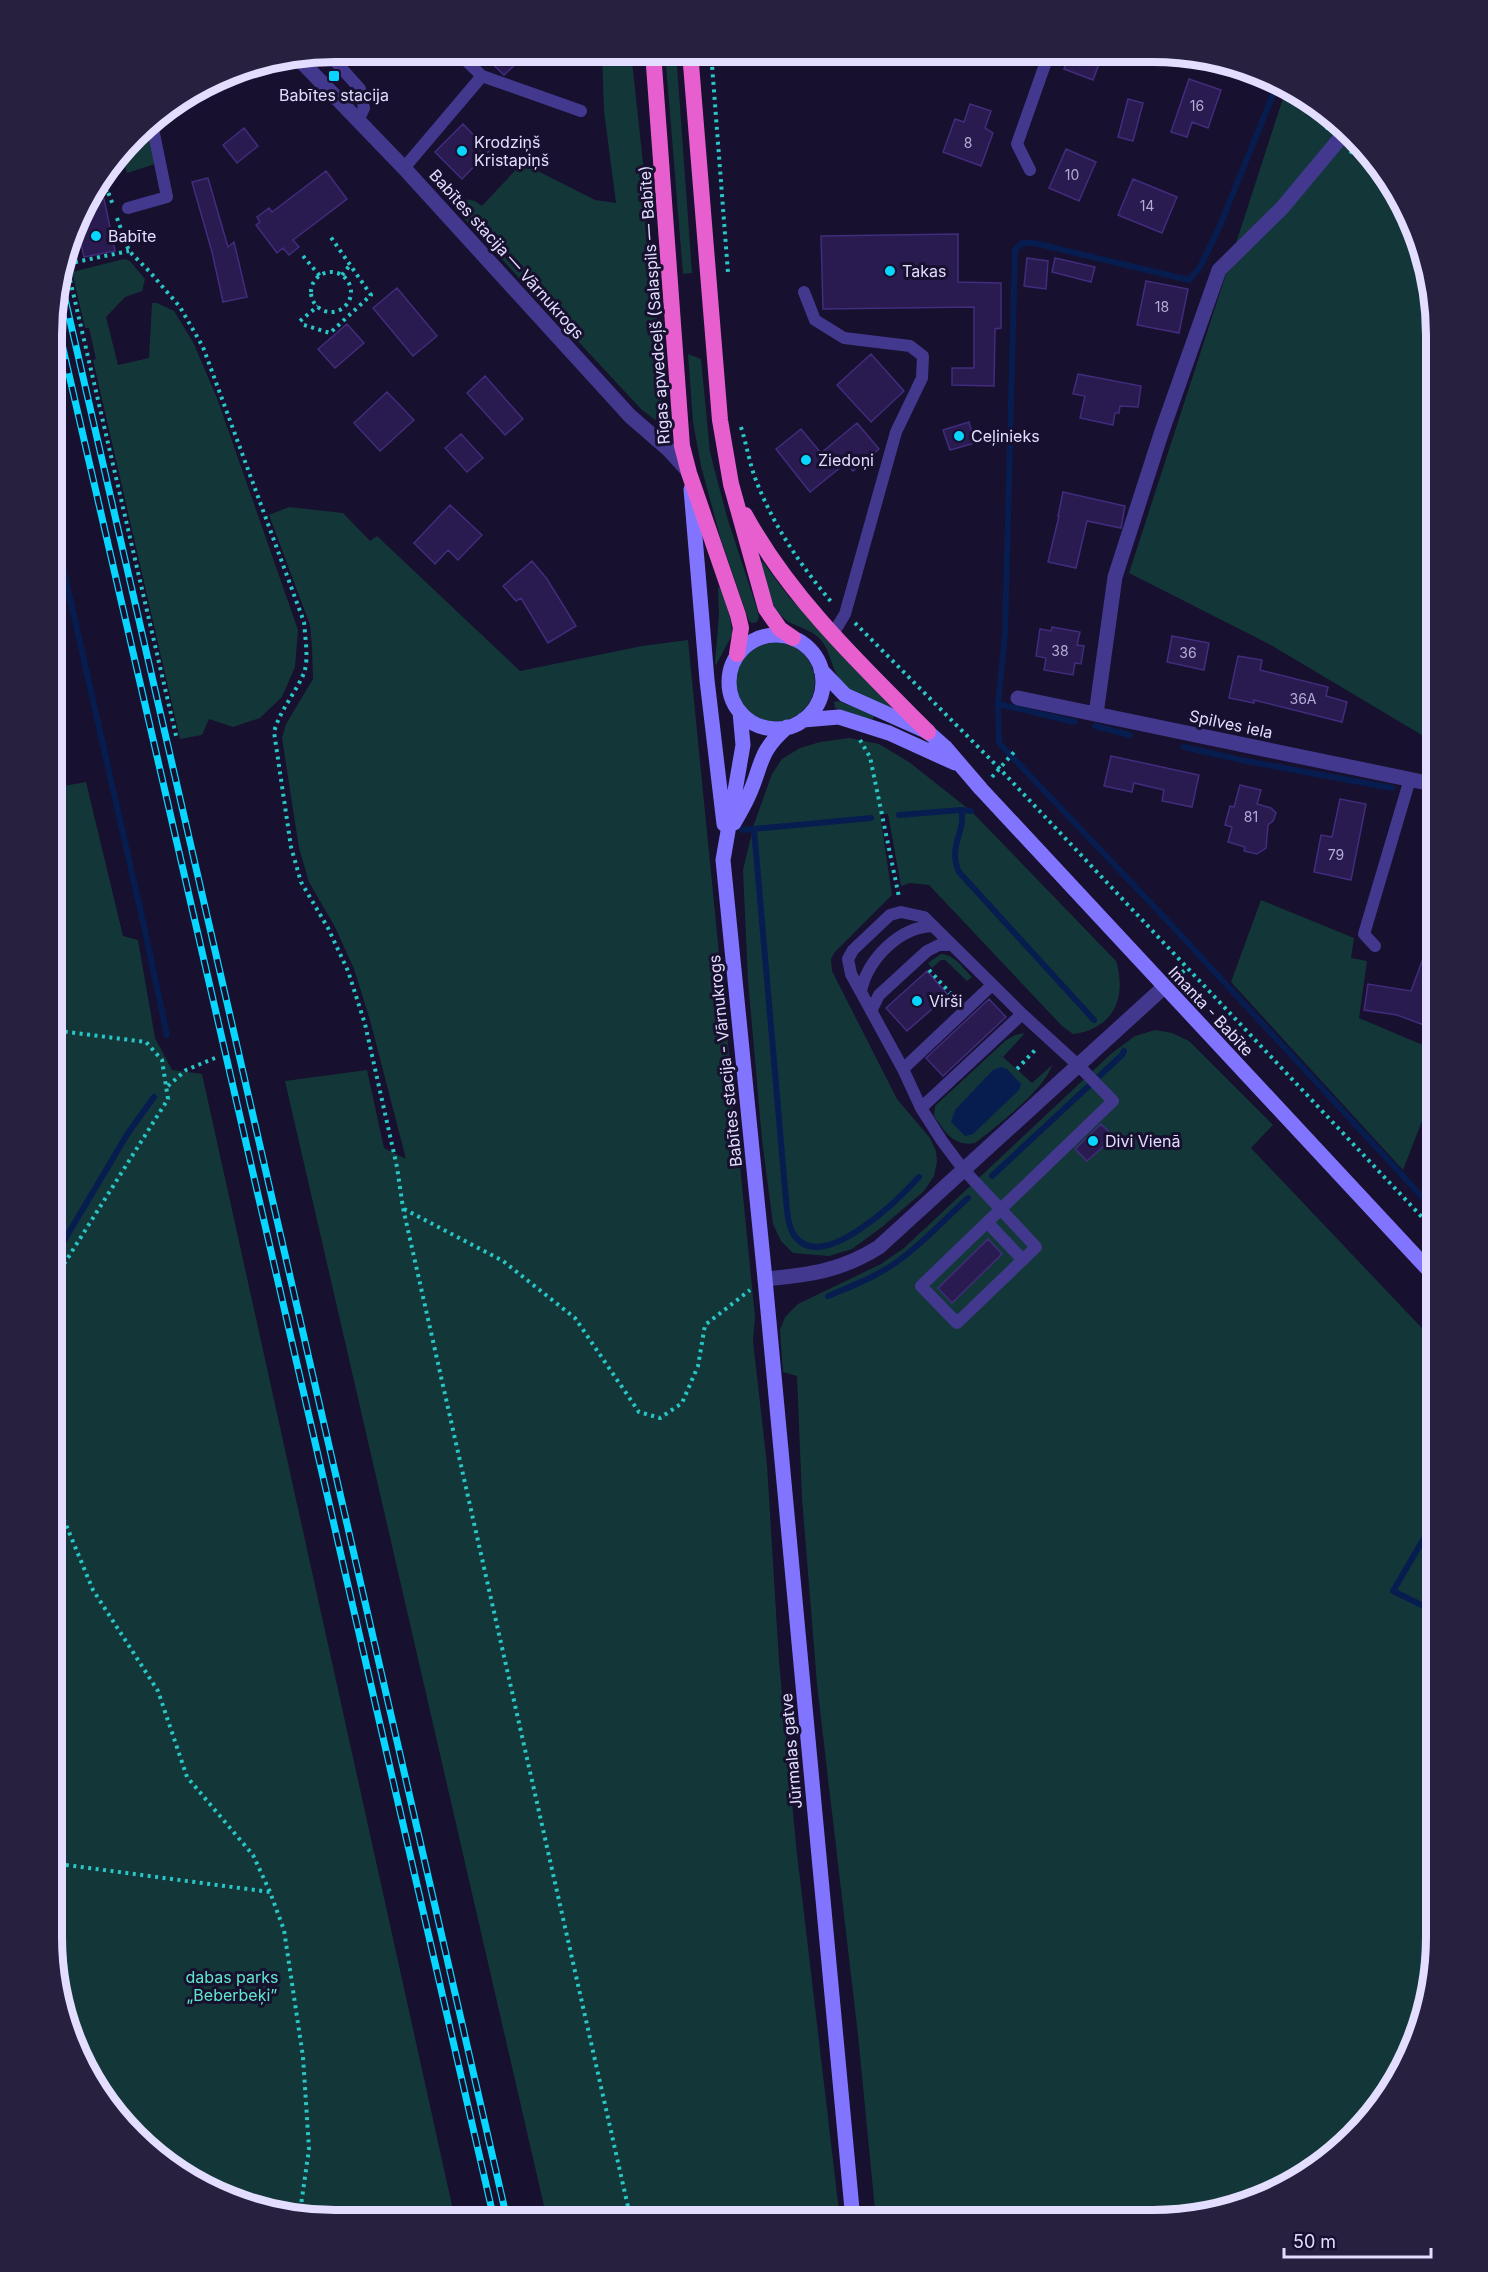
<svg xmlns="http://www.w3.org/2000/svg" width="1488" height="2272" font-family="Inter,sans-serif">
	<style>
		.green { fill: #133738 }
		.water { fill: #081d4f }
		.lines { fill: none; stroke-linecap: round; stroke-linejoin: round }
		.stream { stroke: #081d4f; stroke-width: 6 }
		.building { fill: #291b50; stroke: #412c7d; stroke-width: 1.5 }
		.path { stroke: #29c6c7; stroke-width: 4; stroke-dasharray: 3 4.5; stroke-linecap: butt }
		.service { stroke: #42398f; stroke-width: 12 }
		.minor { stroke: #42398f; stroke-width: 15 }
		.tertiary { stroke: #42398f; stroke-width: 15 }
		.secondary { stroke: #8174ff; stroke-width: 15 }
		.trunk { stroke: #e75ece; stroke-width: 16 }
		.rail-casing { stroke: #09d6ff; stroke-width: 7 }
		.rail { stroke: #17102e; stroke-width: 4.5; stroke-dasharray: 14; stroke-linecap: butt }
		.poi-dot { fill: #09d6ff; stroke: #17102e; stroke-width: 2 }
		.labels { text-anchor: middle; stroke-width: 6; stroke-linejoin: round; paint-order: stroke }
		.number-label { font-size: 14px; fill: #b4acd3 }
		.poi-label { font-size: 16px; fill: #e3ddff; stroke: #17102e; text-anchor: start }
		.street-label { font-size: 16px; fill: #e3ddff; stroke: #17102e }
		.park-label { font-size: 16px; fill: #60e8cf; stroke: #17102e }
		.rim { fill: none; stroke: #e3ddff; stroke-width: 8 }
	</style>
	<rect width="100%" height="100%" fill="#17102e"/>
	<path class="green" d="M602 52H631L651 237 662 394 661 415 655 420 641 409 457 211 459 203 464 199 475 201 482 206 522 163 595 200 616 203 604 111Z
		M665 52H676L692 273 683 274Z
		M1285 92 1312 101 1326 109 1378 162 1415 226 1437 334V744L1269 644 1129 573Z
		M146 123 155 164 127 173 122 154Z
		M124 259 130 261 145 279 142 291 125 297 106 317 118 365 149 358 152 303H157L174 311 193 342 217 398 298 630 295 667 282 697 260 718 233 727 209 719 202 735 180 739 93 360 96 359 89 328H85L72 272Z
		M688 354 701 359 710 452 727 517 757 609 759 617 757 622 752 623 749 621 721 540 701 466 693 422Z
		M289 507 343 513 370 541 377 536 520 671 642 646 688 640 755 1317 753 1341 767 1465 779 1661 796 1845 840 2220 547 2219 285 1081 367 1070 384 1148 406 1159 370 1020 354 969 335 927 309 882 299 848 282 738 286 724 313 679 312 647 310 625 269 515Z
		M760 561 763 562 789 597 902 711C882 703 849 697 838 677 831 665 830 651 821 640 812 630 800 628 789 622 769 610 766 582 760 561Z
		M718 587 721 588C726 604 732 619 732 635L716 665 715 663 719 615Z
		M735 682a40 40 0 1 1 80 0a40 40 0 1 1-80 0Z
		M838 701 872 714 874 716 873 719H868L835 708 834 702Z
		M849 738 879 744 909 762 971 811 1116 961C1127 997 1114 1029 1073 1034L1062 1026 929 885 910 883 901 886 888 814H880L892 895 835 952 831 959 832 971 897 1099 930 1138 936 1151 937 1162 934 1176 924 1191 882 1227 852 1249 829 1256 793 1253 781 1241 773 1224 762 1140 748 980 743 870 754 824 772 774 782 759 800 748 820 742Z
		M86 782 123 936 138 940 155 1038 172 1070 202 1074 455 2219H298L226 2200 162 2163 110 2110 73 2046 51 1937 53 788Z
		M1261 900 1354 938 1351 958 1367 961 1359 1018 1437 1051V1082L1403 1170 1231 982Z
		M941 954C955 955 963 968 972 977L967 981 945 960H941L932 968 928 963Z
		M1155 1030 1172 1033 1189 1041 1273 1125 1251 1148 1437 1344 1436 1956 1416 2046 1379 2110 1326 2162 1262 2199 1154 2221 876 2220 858 2035 817 1684 802 1498 797 1376 783 1372 780 1330 785 1317 798 1304 881 1264 904 1248 1112 1053 1135 1036Z
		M1025 1033 1003 1057 1032 1083 1052 1065C1046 1088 995 1128 975 1143 954 1147 945 1132 934 1116L935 1106 1005 1041 1015 1035Z"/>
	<path class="water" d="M1001 1067 1007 1069 1021 1084 1019 1090 973 1134 965 1136 951 1122 955 1110 993 1070Z"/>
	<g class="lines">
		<path class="stream" d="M1278 82 1219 228 1200 267 1189 280 1034 243H1022L1015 250 1005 634 998 704 999 743 1164 917 1437 1213
			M53 523 145 931 167 1035
			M998 704 1075 722
			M1095 726 1130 735
			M1184 747 1241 760 1392 788
			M1426 794 1437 796
			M961 810C967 830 947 846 959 872L1094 1020
			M899 815 961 810 971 811
			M754 829 785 1189C787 1204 786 1222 794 1235 822 1276 900 1198 919 1177
			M742 830 871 818
			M992 1176 1122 1055 1124 1051
			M52 1261 128 1133 154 1097
			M828 1296C855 1285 883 1274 906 1255 928 1238 947 1217 968 1198
			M1436 1612 1393 1591 1437 1516"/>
	</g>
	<path class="building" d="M479 51 524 52H529L504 75Z
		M1070 53H1103L1093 80 1064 69Z
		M1189 79 1221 90 1208 128 1192 122 1187 137 1171 132Z
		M1128 99 1143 103 1133 141 1118 137Z
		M970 104 991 111 985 128 993 133 981 166 943 152 955 119 964 122Z
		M463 124 489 151 462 179 435 152Z
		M244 128 258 146 237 163 223 145Z
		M1066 149 1096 162 1079 201 1049 188Z
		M326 171 347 199 293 240 299 247 289 255 283 248 277 253 256 225 260 222 257 217 269 208 272 212Z
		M208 178 228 247 234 242 247 297 223 302 212 252 192 182Z
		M1133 179 1177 197 1162 233 1118 215Z
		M104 199 115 251 84 257 76 222 80 209 85 203Z
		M958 234V282L1001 283V328L995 329 994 386 952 385V368H974V307L823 309 821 236Z
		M1027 258 1048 261 1046 289 1024 286Z
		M1055 258 1095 267 1091 282 1052 272Z
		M1146 281 1188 289 1179 333 1137 325Z
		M397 288 437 336 413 356 373 308Z
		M347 324 364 343 335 368 318 349Z
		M871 354 904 391 871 422 837 385Z
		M1078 374 1141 386 1138 407 1120 406 1119 413H1115L1113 425 1080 418 1085 396 1073 394Z
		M485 376 523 419 505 435 467 393Z
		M387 392 414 420 380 451 354 423Z
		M969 422 975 443 950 450 943 430Z
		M857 423 879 449 853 471 846 463 810 492 776 449 801 429 821 453Z
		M461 434 483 458 467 472 445 448Z
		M1063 492 1125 506 1121 528 1087 521 1076 568 1048 562 1059 516H1058Z
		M450 505 482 535 458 560 448 550 435 564 414 543Z
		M532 561 547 579 576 626 548 643 521 598 516 601 503 586Z
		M1052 627 1080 632 1077 645 1084 646 1081 664 1075 663 1073 675 1044 670 1046 658 1036 656 1040 629 1051 631Z
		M1172 636 1209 643 1204 670 1167 662Z
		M1238 656 1262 660 1260 670 1328 687 1326 696 1347 702 1342 722 1254 700V703L1229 698Z
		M1111 756 1199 775 1192 807 1162 801 1164 790 1134 783 1132 792 1104 786Z
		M1240 785 1261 790 1257 804 1271 808 1276 813 1273 821 1268 825 1266 848 1257 854 1244 851 1245 847 1228 842 1232 827 1225 825 1230 806 1234 807Z
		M1340 799 1366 804 1351 880 1314 872 1321 835 1332 837Z
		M1424 956 1437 961V1030L1397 1015 1364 1010 1368 984 1411 991Z
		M927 971 948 995 907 1031 886 1008Z
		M989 999 1006 1017 943 1076 926 1058Z
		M1101 1124 1114 1137 1087 1161 1075 1149Z
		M988 1239 1002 1254 952 1303 938 1288Z"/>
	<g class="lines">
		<path class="path" d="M711 52 728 273
			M1297 93 1328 129
			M1350 151 1390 181
			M103 179 113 205
			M92 194 108 190
			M117 218 129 251 149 271 180 307 203 347 304 622C305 637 309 659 304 673 295 694 280 710 274 732L291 847 301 882 328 928 348 971 365 1024 397 1167 403 1208 631 2220
			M71 239 76 262 129 251
			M303 256 320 276
			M65 258 177 740
			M311 292a20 20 0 1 1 40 0a20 20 0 1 1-40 0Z
			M342 275 350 265
			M300 321 318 306
			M304 325 330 333 371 295 330 236
			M741 427C746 443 749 460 754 475 772 524 800 565 833 604
			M855 623 1000 769 1437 1233
			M860 740 870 757 899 897
			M992 777 1015 751
			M929 970 953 996
			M1176 977 1188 968
			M1017 1069 1037 1048
			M168 1086 186 1070 215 1058
			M404 1209 503 1261 575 1318 639 1412 660 1418 682 1403 698 1366 705 1325 750 1290
			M52 1283 168 1099 162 1060 146 1042 52 1030
			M52 1491 93 1590 158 1691 187 1777 253 1855 270 1892 284 1930 303 2057 309 2149 299 2219
			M51 1863 270 1892"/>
		<path class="service" d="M456 51 482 76 581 111
			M327 52 360 89 364 108 358 121
			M404 168 482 76
			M1030 170 1017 144 1049 53
			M128 208 167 197 151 119
			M804 292 815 320 844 338 910 346 923 356 922 378 896 432 845 614 833 634
			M1375 946 1364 934 1410 779
			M861 991C868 959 899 927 933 926
			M871 1011 879 995 927 951 939 945H952
			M1079 1066 1022 1014 924 917 901 912 890 915 853 950 848 959 851 974 903 1069 921 1108 942 1141 963 1169 1036 1247 957 1323 921 1286 1113 1101 1079 1066
			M903 1069 992 985
			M921 1108 1022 1014
			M987 1222 1023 1260"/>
		<path class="minor" d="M1018 698 1437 785
			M1096 714 1115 577 1161 434 1219 270 1282 208 1347 130
			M765 1279C809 1275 841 1271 879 1247L1164 987"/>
		<path class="tertiary" d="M298 58 404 168 630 416 668 449 689 472"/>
		<path class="secondary" d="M691 489 707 680 724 824
			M729 682a47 47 0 1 1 94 0a47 47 0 1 1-94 0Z
			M821 670 845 695 928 732 945 747 981 789 1437 1279
			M740 712 743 745 723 860 765 1279 853 2220
			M803 720 839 717 889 733 955 763
			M734 823C739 814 744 806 748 797 763 765 757 753 787 727"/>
		<path class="trunk" d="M653 52 682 446 689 473 738 615 741 628 737 654
			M690 52 720 420 731 484 766 609 780 629 793 638
			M745 515C791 599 861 665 928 732"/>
		<g class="rail-casing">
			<path id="rail" d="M60 277 507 2219
				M53 305 494 2219"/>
		</g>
		<use href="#rail" class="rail"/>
	</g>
	<g class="poi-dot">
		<rect x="328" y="70" width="12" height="12" rx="3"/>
		<circle cx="462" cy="151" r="6"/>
		<circle cx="96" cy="236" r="6"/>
		<circle cx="890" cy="271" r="6"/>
		<circle cx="959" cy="436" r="6"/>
		<circle cx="806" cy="460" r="6"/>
		<circle cx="917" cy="1001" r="6"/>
		<circle cx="1093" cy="1141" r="6"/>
	</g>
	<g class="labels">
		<g class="number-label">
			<text x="1197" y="111">16</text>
			<text x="968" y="148">8</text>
			<text x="1072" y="180">10</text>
			<text x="1147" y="211">14</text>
			<text x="1162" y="312">18</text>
			<text x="1060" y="656">38</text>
			<text x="1188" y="658">36</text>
			<text x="1303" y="704">36A</text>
			<text x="1251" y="822">81</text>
			<text x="1336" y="860">79</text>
		</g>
		<g class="poi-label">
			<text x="334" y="101" text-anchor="middle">Babītes stacija</text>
			<text x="474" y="148">Krodziņš<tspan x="474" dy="18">Kristapiņš</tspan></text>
			<text x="108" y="242">Babīte</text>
			<text x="902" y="277">Takas</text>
			<text x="971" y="442">Ceļinieks</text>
			<text x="818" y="466">Ziedoņi</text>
			<text x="929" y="1007">Virši</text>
			<text x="1105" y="1147">Divi Vienā</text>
		</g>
		<g class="street-label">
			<text transform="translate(507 254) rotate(48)" y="6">Babītes stacija — Vārnukrogs</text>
			<text transform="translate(654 305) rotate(-94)" y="6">Rīgas apvedceļš (Salaspils — Babīte)</text>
			<text transform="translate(1231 724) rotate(12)" y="6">Spilves iela</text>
			<text transform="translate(1211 1011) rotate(47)" y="6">Imanta - Babīte</text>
			<text transform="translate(725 1061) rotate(-96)" y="6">Babītes stacija - Vārnukrogs</text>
			<text transform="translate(791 1751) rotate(-95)" y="6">Jūrmalas gatve</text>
		</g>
		<g class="park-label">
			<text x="232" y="1983">dabas parks<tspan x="232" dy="18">„Beberbeķi”</tspan></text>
		</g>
	</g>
	<path d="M0 0H1488V2272H0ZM335 62H1153A273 273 0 0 1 1426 335V1937A273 273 0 0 1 1153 2210H335A273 273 0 0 1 62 1937V335A273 273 0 0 1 335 62Z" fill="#27203f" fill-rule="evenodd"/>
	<path class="rim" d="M335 62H1153A273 273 0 0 1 1426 335V1937A273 273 0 0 1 1153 2210H335A273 273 0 0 1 62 1937V335A273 273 0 0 1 335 62Z"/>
	<path d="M1284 2248v9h147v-9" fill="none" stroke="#e3ddff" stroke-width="3"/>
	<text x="1293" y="2248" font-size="18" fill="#e3ddff" stroke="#17102e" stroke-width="4.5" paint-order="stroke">50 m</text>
</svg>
